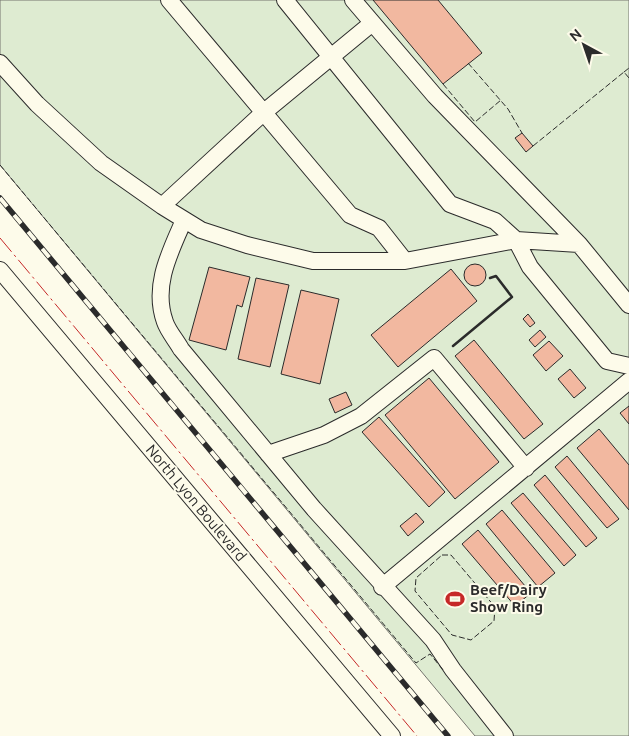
<svg xmlns="http://www.w3.org/2000/svg" width="629" height="736" font-family="Ubuntu,sans-serif">
	<style>
		.green { fill: #deebd1; stroke: #74746e }
		.building { fill: #f2b8a0; stroke: #2b2b2b }
		.lines { fill: none; stroke-linecap: round; stroke-linejoin: round }
		.minor-casing { stroke: #2b2b2b; stroke-width: 18 }
		.minor { stroke: #fdfbea; stroke-width: 16 }
		.rail-casing { stroke: #2b2b2b; stroke-width: 5.5 }
		.rail { stroke: #fdfbea; stroke-width: 4; stroke-dasharray: 11; stroke-linecap: butt }
		.fence { stroke: #2b2b2b; stroke-width: 1; stroke-dasharray: 6 2.5; stroke-linecap: butt }
		.wall { stroke: #2b2b2b; stroke-width: 2.5 }
		.power { stroke: #c62828; stroke-width: 1; stroke-dasharray: 18 4 2.5 4; stroke-linecap: butt }
		.labels { text-anchor: middle; stroke-width: 4; stroke-linejoin: round; paint-order: stroke }
		.street-label { font-size: 15px; fill: #2b2b2b; stroke: #fdfbea }
		.poi-label { font-size: 15px; font-weight: bold; fill: #2b2b2b; stroke: #fdfbea; text-anchor: start }
	</style>
	<rect width="100%" height="100%" fill="#fdfbea"/>
	<path class="green" d="M0 0H629V736H475L0 165Z"/>
	<path class="building" d="M373 0H438L482 53 443 84Z
		M522 133 533 146 526 152 515 138Z
		M464 275a11 11 0 1 1 22 0a11 11 0 1 1-22 0Z
		M209 267 250 277 242 307 237 305 226 350 189 340Z
		M451 269 477 301 398 367 371 335Z
		M256 278 289 285 270 367 238 359Z
		M301 290 339 299 320 384 281 374Z
		M528 314 535 323 530 327 523 319Z
		M540 330 546 337 535 347 529 340Z
		M474 340 543 424 524 439 455 356Z
		M549 341 563 356 546 371 533 355Z
		M570 369 586 388 574 398 558 379Z
		M429 378 499 462 455 499 385 415Z
		M346 392 352 405 335 413 329 399Z
		M629 406V424L620 413Z
		M379 417 445 492 429 507 362 432Z
		M599 429 629 465V510L577 448Z
		M567 456 619 519 607 528 555 467Z
		M545 475 597 538 586 547 534 485Z
		M523 493 576 555 564 566 511 503Z
		M502 510 555 573 538 587 486 524Z
		M416 513 424 522 408 536 400 526Z
		M478 530 531 593 515 606 462 544Z"/>
	<g class="lines">
		<g class="minor-casing">
			<path id="minor" d="M169 0 350 215 379 228 405 261
				M285 0 450 204 495 221 516 240 530 267 607 361 629 366
				M353 0 435 96 579 244 629 305
				M0 63 37 104 101 163 162 206 201 230 247 245 313 261H405L516 240 579 244
				M162 206 263 113 371 24
				M184 220C170 252 152 286 165 322 168 331 176 340 181 349L314 509 433 640 453 670 505 736
				M0 270 392 736
				M268 454 324 435 361 416 434 358 526 468
				M382 587 629 381"/>
		</g>
		<use href="#minor" class="minor"/>
		<g class="rail-casing">
			<path id="rail" d="M0 198 448 736"/>
		</g>
		<use href="#rail" class="rail"/>
		<path class="fence" d="M468 63 508 109 522 133
			M624 72 629 68
			M443 84 475 122 501 100
			M533 146 624 72 629 78
			M0 165 416 663 430 654 444 671
			M442 555H451L495 607 494 621 471 640 452 635 415 591 416 578Z"/>
		<path class="wall" d="M453 346 512 297 496 276 490 278"/>
		<path class="power" d="M0 238 417 736"/>
	</g>
	<defs>
		<g id="stadium-bare" transform="scale(1.5)"><path d="M0-5a6.5 5 0 1 0 0 10a6.5 5 0 1 0 0-10ZM-3.5-1.8h7v3.6h-7Z" fill="#c62828" stroke="#fdfbea" stroke-width="2.5" paint-order="stroke"/></g>
	</defs>
	<g fill-rule="evenodd">
		<use href="#stadium-bare" x="455" y="599"/>
	</g>
	<g class="labels">
		<g class="street-label">
			<text transform="translate(196 503) rotate(50)" y="5">North Lyon Boulevard</text>
		</g>
		<g class="poi-label">
			<text x="470" y="595">Beef/Dairy<tspan x="470" dy="17">Show Ring</tspan></text>
		</g>
	</g>
	<g transform="translate(584 45) rotate(320)" stroke="#fdfbea" stroke-width="4" paint-order="stroke">
	<path d="M0-4L9 19L0 12L-9 19Z" fill="#2b2b2b"/>
	<text y="-8" font-size="14" font-weight="bold" text-anchor="middle" fill="#2b2b2b">N</text>
	</g>
</svg>
